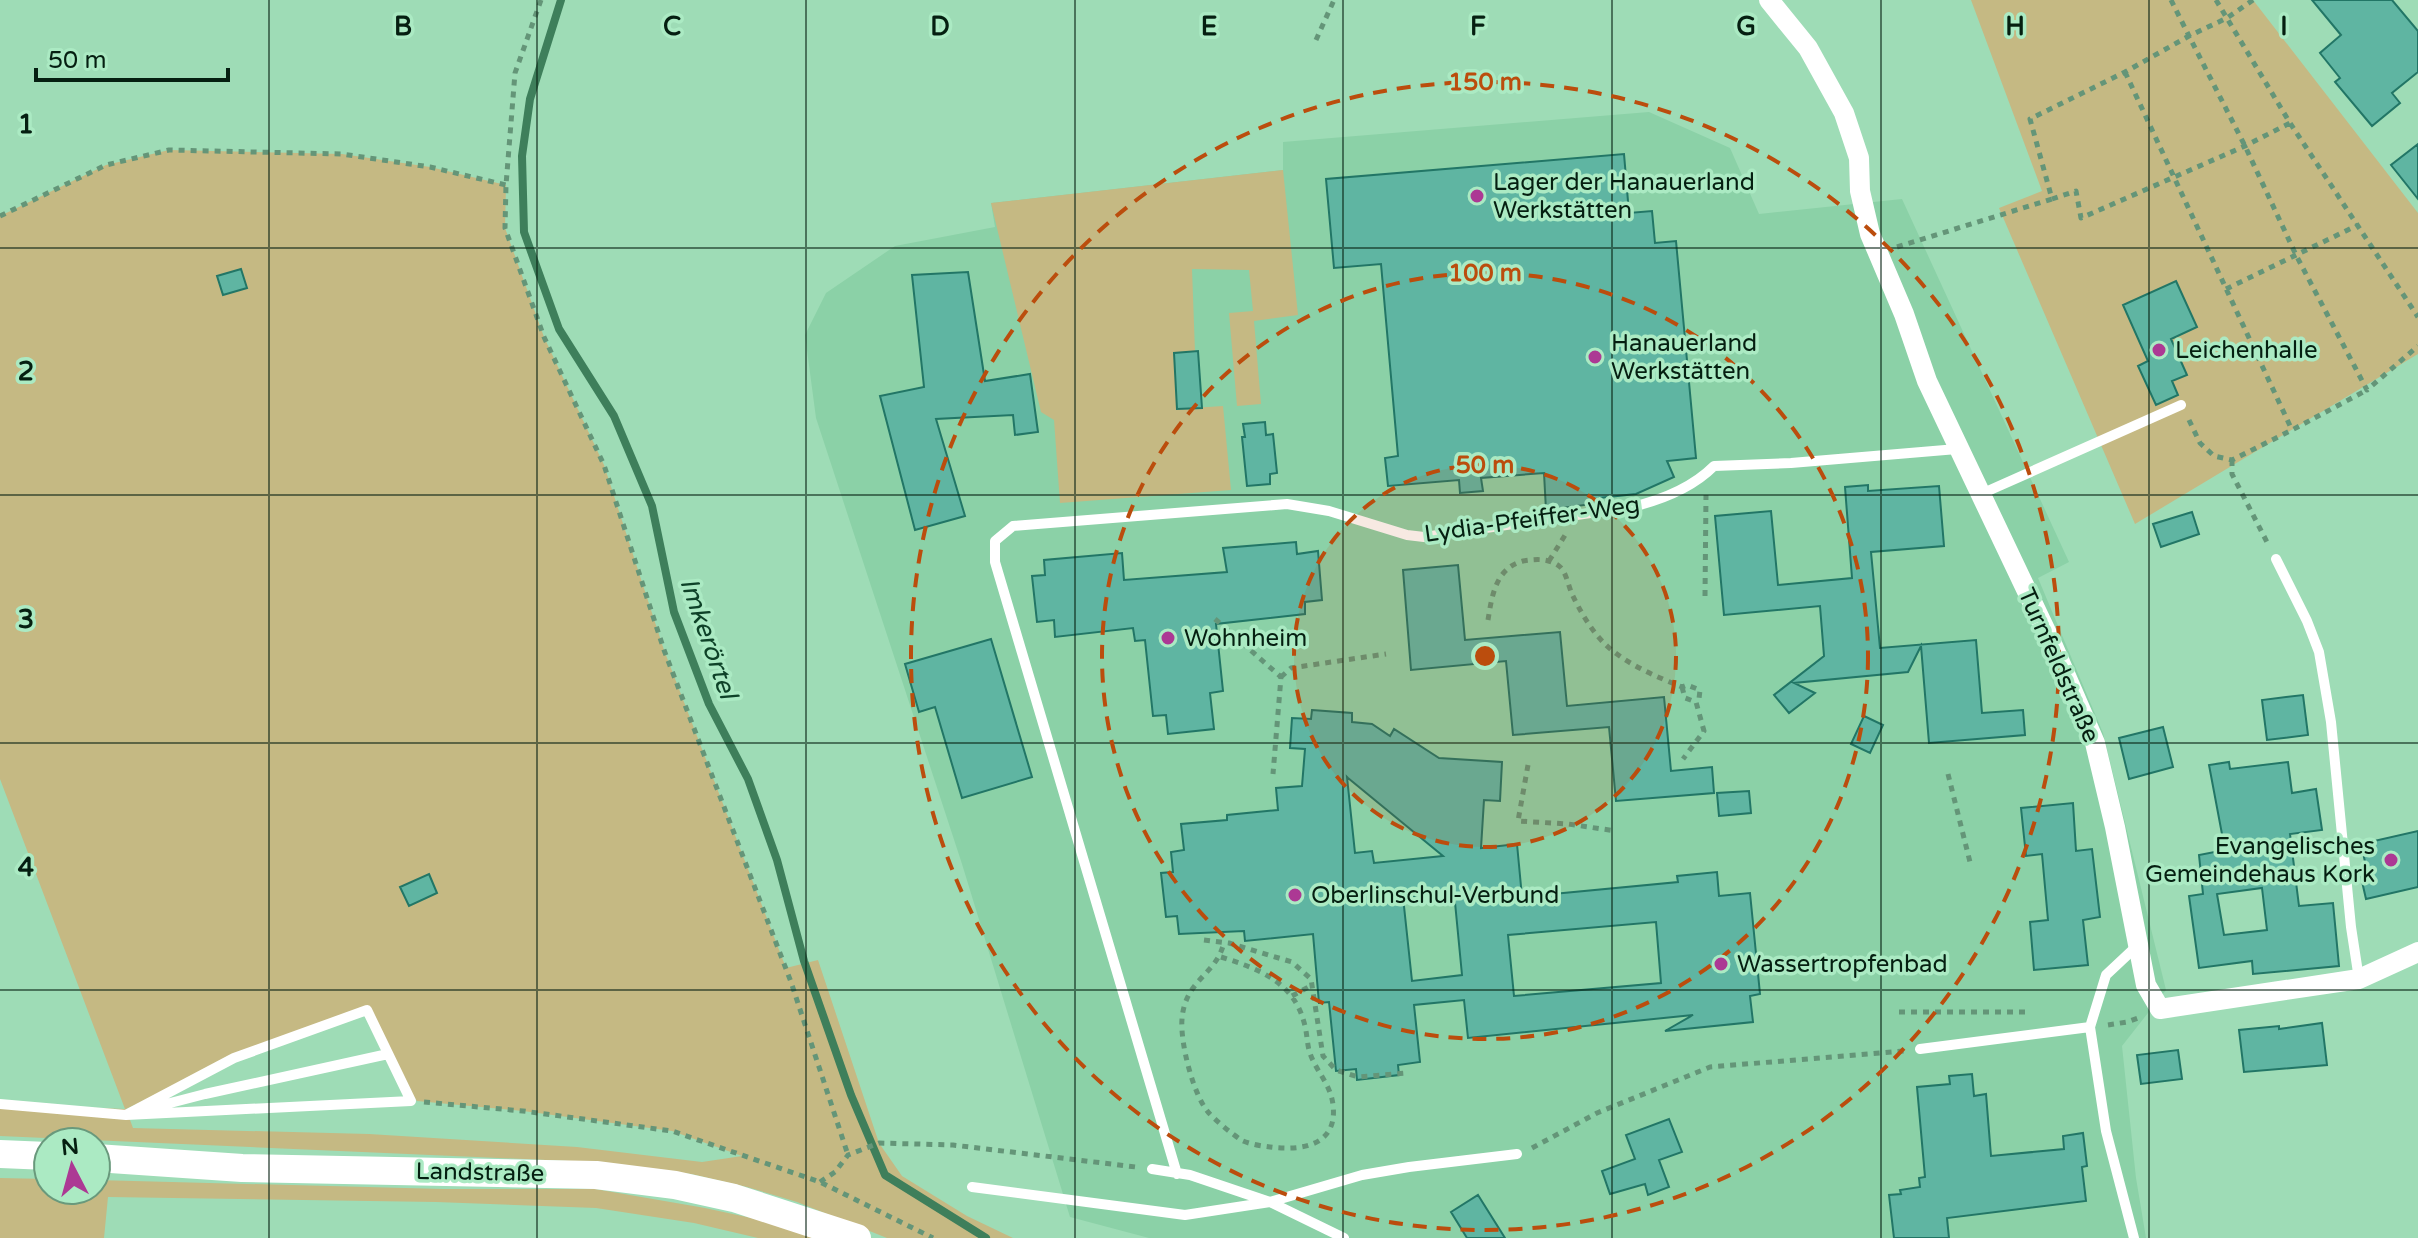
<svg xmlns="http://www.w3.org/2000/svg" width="2418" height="1238" font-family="'Varela Round',sans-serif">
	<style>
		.built { fill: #8bd1a7 }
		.green { fill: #c5b983; fill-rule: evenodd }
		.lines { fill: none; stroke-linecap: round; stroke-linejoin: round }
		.stream { stroke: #3e7f5b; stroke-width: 8 }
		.building { fill: #5fb5a2; stroke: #227666; stroke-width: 2; fill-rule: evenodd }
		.path { stroke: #649578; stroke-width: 5; stroke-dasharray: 6 6; stroke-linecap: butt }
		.lane { stroke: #fff; stroke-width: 10 }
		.street { stroke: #fff; stroke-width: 20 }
		.secondary { stroke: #fff; stroke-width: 28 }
		.grid { fill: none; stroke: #051f11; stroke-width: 2; stroke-opacity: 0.55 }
		.ring { fill: none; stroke: #bb4d0d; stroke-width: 4; stroke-dasharray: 14 10 }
		.poi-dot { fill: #ac3994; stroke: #abeac3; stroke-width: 3 }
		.labels { text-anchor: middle; stroke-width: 7; stroke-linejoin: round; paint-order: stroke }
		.poi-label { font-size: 24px; fill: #051f11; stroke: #abeac3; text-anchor: start }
		.street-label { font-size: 24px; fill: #051f11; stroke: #abeac3 }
		.water-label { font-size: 26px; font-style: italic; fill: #0e4228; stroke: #abeac3 }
		.grid-label { font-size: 26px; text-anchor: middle; font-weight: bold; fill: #051f11; stroke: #abeac3; stroke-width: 7; stroke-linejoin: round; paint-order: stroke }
		.centre { fill: #bb4d0d; stroke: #abeac3; stroke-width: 4 }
		.ring-label { font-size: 24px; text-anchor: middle; font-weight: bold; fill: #bb4d0d; stroke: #abeac3; stroke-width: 7; stroke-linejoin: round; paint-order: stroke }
	</style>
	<rect width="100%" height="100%" fill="#9edcb6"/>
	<path class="built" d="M1649 112 1730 148 1759 214 1902 199 2069 562 2038 578 2103 733 2166 990 2122 1046 2136 1178 2146 1238H1149L1070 1217 962 864 816 418 805 335 826 293 895 246 995 227 991 203 1283 170V142Z"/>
	<path class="green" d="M1971 0H2253L2418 213V354L2135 524 1999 208 2042 191Z
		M169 150 342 154 430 167 506 185 505 228 544 337 604 465 664 650 786 968 818 960 879 1143 902 1176 967 1216 1013 1238H887L797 1202 747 1187 691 1174 568 1161 0 1136V1104L125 1109 0 779V216L106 165ZM367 1010 399 1078 417 1101 523 1111 672 1131 742 1156 702 1162 577 1147 369 1134 133 1128 126 1109 234 1058Z
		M1283 170 1298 315 1254 321 1261 404 1237 406 1229 313 1253 311 1249 270 1192 269 1195 352 1174 353 1178 409 1223 406 1231 490 1060 503 1054 420 1041 412 991 203Z
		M0 1178 48 1179V1190H96V1180L443 1189H595L705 1208 779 1224 813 1238H758L694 1223 596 1208 436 1202 108 1197 104 1238H0Z"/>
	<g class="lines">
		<path class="stream" d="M561 0 530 99 522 156 524 232 559 329 614 416 652 506 674 612 709 704 748 779 777 860 804 961 851 1095 885 1175 986 1238"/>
	</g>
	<path class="building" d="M2312 0H2392L2418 31V72L2392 93 2400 103 2372 126 2335 82 2340 78 2320 53 2341 35Z
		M2418 144V199L2391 165Z
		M1624 154 1629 213 1652 211 1655 243 1676 241 1696 458 1667 461 1674 477 1636 494 1599 498 1600 503 1546 510 1544 473 1481 478 1483 491 1460 493 1459 480 1388 486 1385 458 1398 456 1381 264 1334 268 1326 179Z
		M241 269 247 288 223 295 217 276Z
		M968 272 985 381 1030 374 1038 432 1015 435 1013 415 936 419 965 516 915 530 880 396 924 387 912 275Z
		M2176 281 2197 327 2171 339 2187 375 2172 381 2178 395 2156 405 2138 366 2148 361 2123 305Z
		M1198 351 1202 408 1177 409 1174 353Z
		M1265 422 1266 435 1273 434 1277 473 1270 474V484L1247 486 1242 437H1245L1243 424Z
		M1868 485V491L1939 486 1944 546 1871 552 1880 648 1976 640 1982 713 2023 710 2025 735 1929 743 1921 646 1908 672 1794 683 1815 693 1789 713 1774 695 1824 656 1820 606 1724 615 1715 516 1771 511 1778 585 1852 578 1845 487Z
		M2192 512 2199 534 2161 547 2153 524Z
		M1296 542 1297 554 1318 551 1322 600 1305 602V614L1216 624 1223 691 1210 693 1214 729 1168 734 1166 715 1153 716 1145 640 1135 641 1133 628 1055 637 1054 620 1037 622 1032 576 1045 575 1044 560 1122 553 1124 580 1227 572 1223 548Z
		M1458 565 1465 640 1560 632 1567 706 1664 697 1671 771 1712 767 1714 793 1616 801 1609 727 1513 735 1506 661 1411 670 1403 570Z
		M991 639 1032 777 962 798 935 707 919 712 905 664Z
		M2303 695 2308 735 2267 740 2262 700Z
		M1312 710 1352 713V722L1372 724 1390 736 1394 729 1439 758 1502 762 1500 801 1484 800 1481 848 1517 844 1522 897 1678 882 1677 876 1717 872 1719 896 1750 893 1760 994 1750 996 1753 1022 1665 1031 1693 1015 1468 1038 1464 1000 1414 1005 1420 1062 1398 1065 1399 1075 1357 1080 1356 1069 1336 1071 1329 1002 1319 1003 1313 934 1245 941 1244 931 1179 934 1177 916 1166 917 1161 873 1173 872 1171 852 1184 850 1181 824 1227 820V815L1278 810 1276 788 1302 786 1305 749 1290 748 1292 718 1311 719ZM1347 777 1348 778 1443 856 1374 863 1372 851 1355 853ZM1454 892 1462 975 1412 981 1403 897ZM1656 922 1661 983 1514 996 1508 935Z
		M1864 716 1883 725 1870 753 1851 744Z
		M2163 727 2173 767 2129 779 2119 738Z
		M2229 762 2230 769 2288 762 2292 793 2316 789 2322 830 2290 834 2299 906 2333 903 2339 966 2253 974 2252 961 2199 968 2189 896 2203 894 2199 855 2225 850 2209 765ZM2262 888 2267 930 2224 935 2217 894Z
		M1749 791 1751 813 1719 816 1717 793Z
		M2073 803 2076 851 2092 849 2100 917 2083 920 2088 965 2034 970 2030 922 2048 920 2042 854 2026 856 2021 808Z
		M2418 831V887L2366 899 2361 877 2368 875 2361 844Z
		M429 874 437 893 409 906 400 887Z
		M2322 1023 2327 1065 2244 1072 2239 1030 2279 1026V1029Z
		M2178 1050 2182 1079 2141 1084 2137 1055Z
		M1972 1074 1974 1096 1986 1094 1991 1156 2064 1149 2063 1136 2083 1133 2087 1166 2082 1167 2086 1201 1947 1218 1949 1238H1894L1889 1195 1901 1194 1900 1190 1920 1187 1919 1178 1925 1177 1917 1087 1950 1084 1949 1076Z
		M1669 1119 1682 1152 1659 1160 1669 1187 1648 1195 1645 1184 1610 1194 1602 1171 1635 1159 1626 1135Z
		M1478 1195 1505 1238H1467L1451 1212Z"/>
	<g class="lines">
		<path class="path" d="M541 0 515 73 506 185 505 228 544 337 604 465 664 650 791 982 848 1155
			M2171 0 2189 36 2227 18 2253 0
			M2216 0 2290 123 2418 317
			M1316 40 1334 0
			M2125 72 2292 430
			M2052 199 2076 191 2081 218 2245 146 2290 123
			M0 216 106 165 169 150 342 154 430 167 506 185
			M1897 247 2052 199 2030 119 2125 72 2189 36 2245 146 2296 255 2367 390 2418 346
			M2226 289 2358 225
			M2189 420 2200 443 2214 456 2232 460 2292 430 2367 390
			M2232 460V474L2269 546
			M1549 561 1567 532
			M1705 596 1706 495
			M1215 619 1281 677 1273 774
			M1488 620C1492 595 1496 568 1523 561 1536 559 1548 558 1559 566 1566 571 1568 585 1572 594 1580 611 1592 632 1606 645 1626 664 1657 677 1682 687L1687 685 1700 690 1699 699 1696 702
			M1281 677 1291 668 1386 654
			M1682 687 1685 698 1696 702 1704 731 1683 759
			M1528 765 1518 821 1568 824 1616 831
			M1948 774 1970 862
			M1204 940 1229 943 1292 962 1311 979 1323 1056 1336 1070 1358 1077 1407 1073
			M1221 957C1259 969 1295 982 1305 1026 1307 1034 1307 1042 1309 1050 1314 1069 1331 1084 1333 1105 1338 1146 1301 1151 1270 1147 1261 1146 1249 1144 1241 1140 1231 1133 1216 1121 1208 1112 1193 1094 1180 1042 1182 1019 1185 979 1217 975 1224 942
			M1292 996 1312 985
			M1899 1012H2026
			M2108 1025 2127 1022 2141 1017
			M424 1102 523 1111 672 1131 820 1182 933 1238
			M1532 1148 1597 1113 1710 1067 1904 1051
			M820 1182 835 1172 848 1155 879 1143 953 1145 1136 1167"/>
		<path class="lane" d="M1981 494 2181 405
			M2276 559 2307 621 2319 652 2331 722 2351 927 2359 979
			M1920 1049 2090 1027
			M0 1104 126 1115 411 1101 367 1010 234 1058 126 1115
			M147 1109 205 1094 388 1054
			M1152 1169 1190 1175 1270 1202 1344 1238
			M1177 1174 995 562V541L1013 526 1287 504 1329 511 1407 535 1424 537 1632 507C1661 500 1693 487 1714 466L1791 463 1957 449
			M972 1187 1185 1215 1270 1202 1362 1175 1409 1167 1517 1154
			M2134 1238 2106 1131 2090 1027 2106 975 2138 945"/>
		<path class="street" d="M1769 0 1808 48 1844 113 1859 158 1860 191 1870 234 1904 314 1927 381 2053 646 2095 743 2115 827 2146 985 2160 1009 2359 979 2418 952"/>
		<path class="secondary" d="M0 1154 48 1156
			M96 1158 242 1168 596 1175 675 1185 734 1198 857 1238"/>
	</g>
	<path class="grid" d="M269 0V1238M537 0V1238M806 0V1238M1075 0V1238M1343 0V1238M1612 0V1238M1881 0V1238M2149 0V1238M0 248H2418M0 495H2418M0 743H2418M0 990H2418"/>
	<circle cx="1485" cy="656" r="191" fill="#bb4d0d" fill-opacity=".12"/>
	<g class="ring">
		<circle cx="1485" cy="656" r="191"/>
		<circle cx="1485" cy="656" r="383"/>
		<circle cx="1485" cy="656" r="574"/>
	</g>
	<g class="poi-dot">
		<circle cx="1477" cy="196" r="8"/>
		<circle cx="2159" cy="350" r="8"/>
		<circle cx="1595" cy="357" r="8"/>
		<circle cx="1168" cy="638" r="8"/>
		<circle cx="2391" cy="860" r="8"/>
		<circle cx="1295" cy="895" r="8"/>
		<circle cx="1721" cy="964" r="8"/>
	</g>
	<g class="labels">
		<g class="poi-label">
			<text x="1493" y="190">Lager der Hanauerland<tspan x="1493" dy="28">Werkstätten</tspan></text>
			<text x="1611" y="351">Hanauerland<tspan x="1611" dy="28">Werkstätten</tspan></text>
			<text x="2175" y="358">Leichenhalle</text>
			<text x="1184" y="646">Wohnheim</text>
			<text x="2375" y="854" text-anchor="end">Evangelisches<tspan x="2375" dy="28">Gemeindehaus Kork</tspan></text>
			<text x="1311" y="903">Oberlinschul-Verbund</text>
			<text x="1737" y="972">Wassertropfenbad</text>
		</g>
		<g class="street-label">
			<text transform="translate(1532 519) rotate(-8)" y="8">Lydia-Pfeiffer-Weg</text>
			<text transform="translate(2059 665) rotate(66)" y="8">Turnfeldstraße</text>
			<text transform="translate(480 1172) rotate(1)" y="8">Landstraße</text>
		</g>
		<g class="water-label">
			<text transform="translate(709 638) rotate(71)" y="9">Imkerörtel</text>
		</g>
	</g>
	<g class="grid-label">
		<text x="403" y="35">B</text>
		<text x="672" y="35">C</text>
		<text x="940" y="35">D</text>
		<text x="1209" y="35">E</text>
		<text x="1478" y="35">F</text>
		<text x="1746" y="35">G</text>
		<text x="2015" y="35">H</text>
		<text x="2284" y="35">I</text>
		<text x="26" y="133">1</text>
		<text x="26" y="380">2</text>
		<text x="26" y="628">3</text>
		<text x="26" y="876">4</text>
	</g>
	<circle cx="1485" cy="656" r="12" class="centre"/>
	<g class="ring-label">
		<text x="1485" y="90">150 m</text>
		<text x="1485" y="281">100 m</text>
		<text x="1485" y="473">50 m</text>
	</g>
	<g transform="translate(72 1166) rotate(354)"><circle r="38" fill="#abeac3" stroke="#69997c" stroke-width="2"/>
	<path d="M0-6L14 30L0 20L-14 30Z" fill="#ac3994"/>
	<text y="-12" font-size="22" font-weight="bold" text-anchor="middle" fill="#051f11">N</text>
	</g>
	<path d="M36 68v12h192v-12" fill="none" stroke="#051f11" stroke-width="4"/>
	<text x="48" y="68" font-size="24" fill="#051f11" stroke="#abeac3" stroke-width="6" paint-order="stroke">50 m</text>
</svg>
